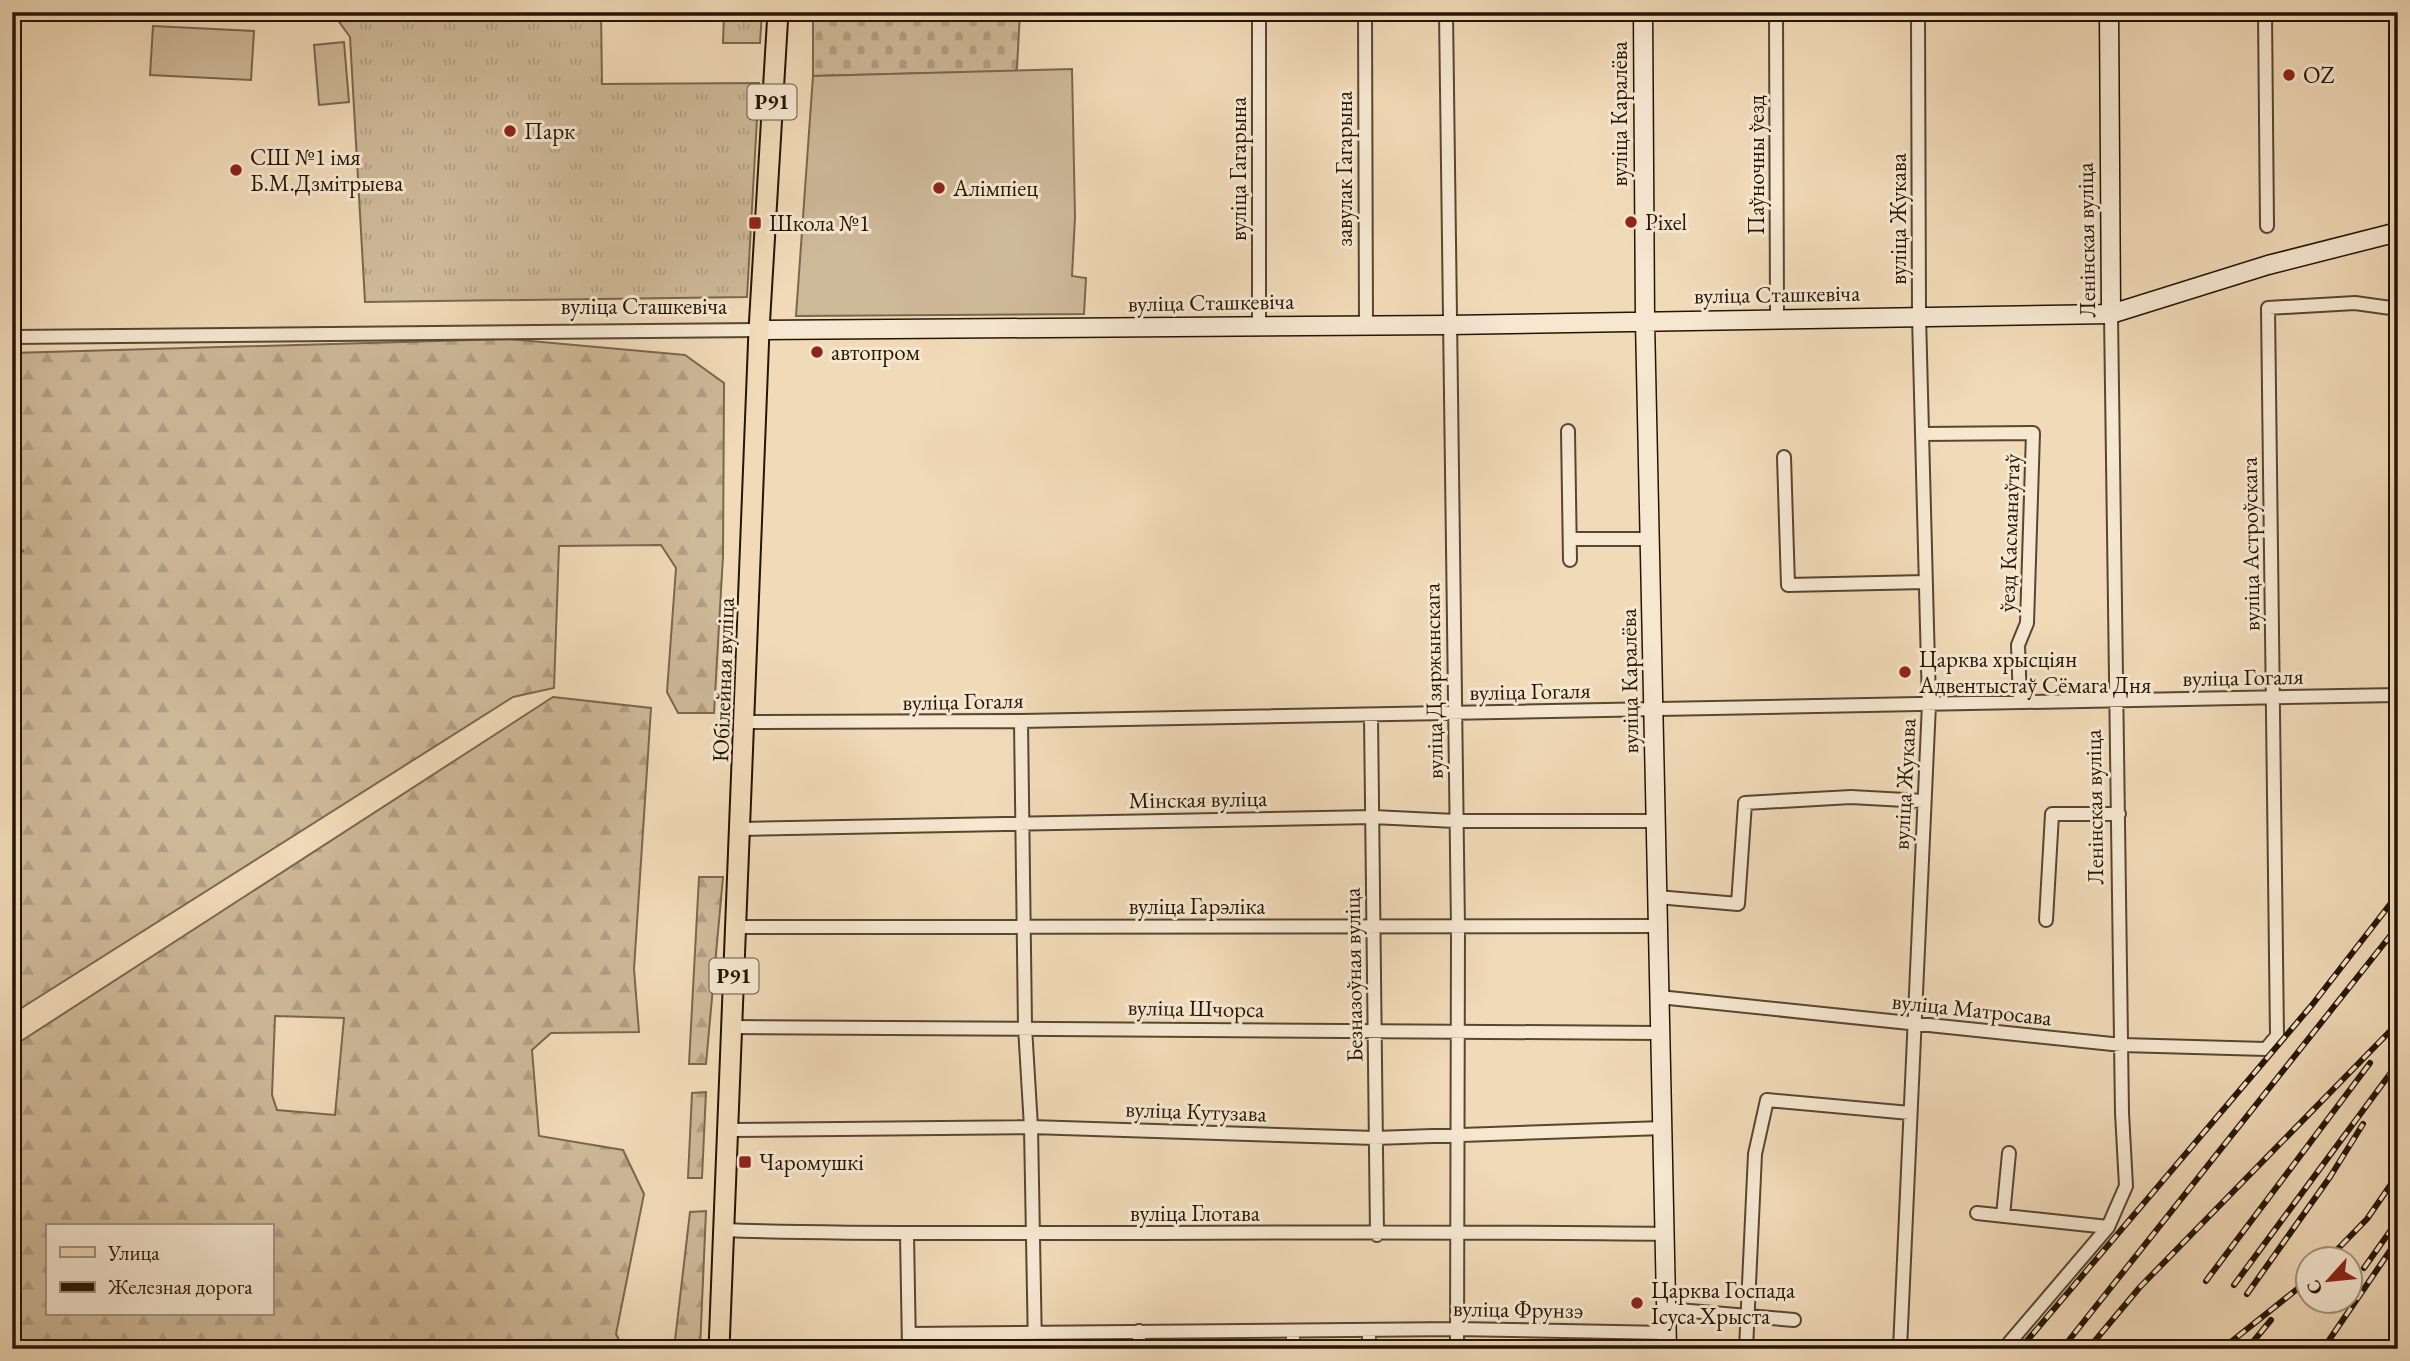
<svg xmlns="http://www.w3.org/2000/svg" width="2410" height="1361" font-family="'EB Garamond',serif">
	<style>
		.grass { fill: url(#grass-tufts); stroke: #7a674e; stroke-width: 2 }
		.forest { fill: url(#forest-firs); stroke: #7a674e; stroke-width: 2; fill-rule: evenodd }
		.cemetery { fill: url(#cemetery-stones); stroke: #7a674e; stroke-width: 2 }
		.pitch { fill: #ceb999; stroke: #7a674e; stroke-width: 2 }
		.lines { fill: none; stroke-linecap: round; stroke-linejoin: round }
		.street-casing { stroke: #584630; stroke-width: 16 }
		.secondary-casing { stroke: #251503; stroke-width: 21 }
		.primary-casing { stroke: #251503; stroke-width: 23 }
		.street { stroke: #f6e7d1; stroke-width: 12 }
		.secondary { stroke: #f6e7d1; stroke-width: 18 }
		.primary { stroke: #f1dab8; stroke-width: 19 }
		.rail-casing { stroke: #251503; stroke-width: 6 }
		.rail { stroke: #f6e7d1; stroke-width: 3.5; stroke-dasharray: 10; stroke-linecap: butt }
		.poi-dot { fill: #8f2418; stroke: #f6e7d1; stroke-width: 2.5 }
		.labels { text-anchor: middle; stroke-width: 6; stroke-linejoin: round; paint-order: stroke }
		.shield { fill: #f6e7d1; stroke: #645441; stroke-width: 2 }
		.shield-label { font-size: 21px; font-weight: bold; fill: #251503 }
		.poi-label { font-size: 23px; fill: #251503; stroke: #f6e7d1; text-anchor: start }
		.street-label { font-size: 23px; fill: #251503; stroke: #f6e7d1 }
	</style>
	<defs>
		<pattern id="grass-tufts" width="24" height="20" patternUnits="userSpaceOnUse" patternTransform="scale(1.75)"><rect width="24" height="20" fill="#ceb999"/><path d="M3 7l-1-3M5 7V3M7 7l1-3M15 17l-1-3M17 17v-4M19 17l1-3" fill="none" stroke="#b19e82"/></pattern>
		<pattern id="forest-firs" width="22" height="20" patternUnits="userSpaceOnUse" patternTransform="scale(1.75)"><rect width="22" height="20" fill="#ceb999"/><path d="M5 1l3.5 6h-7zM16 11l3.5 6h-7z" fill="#b19e82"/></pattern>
		<pattern id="cemetery-stones" width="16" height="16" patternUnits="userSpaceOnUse" patternTransform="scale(1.75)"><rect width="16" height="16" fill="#ceb999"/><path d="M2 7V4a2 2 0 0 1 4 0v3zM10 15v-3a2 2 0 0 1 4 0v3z" fill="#b19e82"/></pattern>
	</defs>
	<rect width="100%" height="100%" fill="#f1dab8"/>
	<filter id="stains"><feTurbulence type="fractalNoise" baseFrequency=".00286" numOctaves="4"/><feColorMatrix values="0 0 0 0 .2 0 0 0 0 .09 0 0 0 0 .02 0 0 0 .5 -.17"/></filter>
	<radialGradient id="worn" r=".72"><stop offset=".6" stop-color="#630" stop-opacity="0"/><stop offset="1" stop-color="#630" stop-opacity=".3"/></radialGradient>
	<path class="grass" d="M332 12H601L602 84 759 83 747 297 365 302 350 37Z
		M724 12H762L760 43H723Z"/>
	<path class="forest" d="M508 339 685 355 724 383 723 556 714 713H678L667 692 676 568 661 545 559 546 554 688 513 697 12 1014V562L23 551 12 540V353Z
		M553 697 651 708 634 969 639 1032 551 1033 532 1050 539 1136 623 1150 644 1194 616 1334 624 1349H12V1047ZM275 1016 344 1018 335 1115 277 1110 272 1095ZM47 1226H271V1314H47Z
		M699 877H723L706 1064H689Z
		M706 1092 702 1178H688L692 1093Z
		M706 1211 700 1349H674L690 1212Z"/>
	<path class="cemetery" d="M813 12H1020L1017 68 1015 71 813 76Z"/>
	<path class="pitch" d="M153 26 254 31 251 80 150 75Z
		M344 42 349 102 319 105 314 45Z
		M1072 69 1075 217 1072 276 1086 278 1084 314 796 316 813 76Z"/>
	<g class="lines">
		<g class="street-casing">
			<path id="street" d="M1259 12V325
				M1365 12 1366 325
				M1446 12 1458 928 1457 1349
				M1776 12 1777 318
				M2265 12 2267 226
				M12 337 759 330
				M1568 431 1570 560
				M1922 434 2033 433 2027 623 2018 645 2020 701
				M1784 457 1788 585 1925 582
				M1570 539H1650
				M1371 716 1377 1235
				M1021 721 1025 1027 1031 1127 1035 1349
				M746 722 1021 721 2398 695
				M742 829 1373 817 1455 821H1655
				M1657 897 1738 904 1745 803 1851 797 1923 801
				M2046 920 2052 814H2119
				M737 927 1657 926
				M1659 997 2122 1045 2266 1049 2277 1036 2268 308 2355 303 2398 309
				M731 1027 1660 1033
				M727 1130 1031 1127 1375 1138 1663 1128
				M1977 1213 2108 1227
				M2003 1216 2009 1153
				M722 1230C826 1234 930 1233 1034 1233 1245 1233 1456 1231 1667 1234
				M907 1234 909 1349
				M1667 1309 1794 1320
				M1139 1331V1349
				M1293 1331V1349
				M909 1334 1457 1329 1667 1333
				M1369 1349V1330
				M1746 1349 1755 1154 1767 1100 1910 1113
				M1900 1349 1929 704 1919 316 1918 12
				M2004 1349 2108 1227 2126 1186 2122 1113 2111 314"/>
		</g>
		<g class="secondary-casing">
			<path id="secondary" d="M1643 12 1645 321 1667 1349
				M2109 12 2111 314
				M759 330 1449 325 2111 314 2268 265 2398 232"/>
		</g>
		<g class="primary-casing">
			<path id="primary" d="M719 1349 759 330 778 12"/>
		</g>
		<use href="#street" class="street"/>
		<use href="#secondary" class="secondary"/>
		<use href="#primary" class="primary"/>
		<g class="rail-casing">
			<path id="rail" d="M2327 1260 2367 1219 2398 1174
				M2364 1268 2398 1220
				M2206 1281 2370 1063
				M2234 1285 2398 1063
				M2247 1294 2330 1177 2363 1124
				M2020 1349 2312 1005 2398 894
				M2062 1349 2398 926
				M2088 1349 2140 1287 2398 1023
				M2222 1349 2301 1286
				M2247 1349 2271 1320
				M2323 1349 2398 1239"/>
		</g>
		<use href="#rail" class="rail"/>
	</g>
	<g class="poi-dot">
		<circle cx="2289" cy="75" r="7"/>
		<circle cx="510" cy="131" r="7"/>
		<circle cx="236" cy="170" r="7"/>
		<circle cx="939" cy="188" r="7"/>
		<circle cx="1631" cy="222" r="7"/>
		<rect x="748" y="216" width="14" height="14" rx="3.5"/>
		<circle cx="817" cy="352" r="7"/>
		<circle cx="1905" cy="672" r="7"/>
		<rect x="738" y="1155" width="14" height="14" rx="3.5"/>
		<circle cx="1637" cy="1303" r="7"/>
	</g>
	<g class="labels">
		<g class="shield">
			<rect x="747.5" y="84.5" width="49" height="35" rx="5"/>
			<rect x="709.5" y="958.5" width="49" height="35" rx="5"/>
		</g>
		<g class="shield-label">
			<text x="772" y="109">Р91</text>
			<text x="734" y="983">Р91</text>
		</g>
		<g class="poi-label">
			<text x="2303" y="83">OZ</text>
			<text x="524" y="139">Парк</text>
			<text x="250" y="165">СШ №1 імя<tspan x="250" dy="26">Б.М.Дзмітрыева</tspan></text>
			<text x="953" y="196">Алімпіец</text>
			<text x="1645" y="230">Pixel</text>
			<text x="769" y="231">Школа №1</text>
			<text x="831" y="360">автопром</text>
			<text x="1919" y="667">Царква хрысціян<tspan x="1919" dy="26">Адвентыстаў Сёмага Дня</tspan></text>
			<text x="759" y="1170">Чаромушкі</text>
			<text x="1651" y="1298">Царква Госпада<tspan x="1651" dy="26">Ісуса Хрыста</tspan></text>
		</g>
		<g class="street-label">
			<text transform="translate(1619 114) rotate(-90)" y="8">вуліца Каралёва</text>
			<text transform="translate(1756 165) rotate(-90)" y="8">Паўночны ўезд</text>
			<text transform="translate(1238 169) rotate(-90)" y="8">вуліца Гагарына</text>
			<text transform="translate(1344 169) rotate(-90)" y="8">завулак Гагарына</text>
			<text transform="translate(1898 219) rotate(-90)" y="8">вуліца Жукава</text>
			<text transform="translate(2086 240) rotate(-91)" y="8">Ленінская вуліца</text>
			<text transform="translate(1777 294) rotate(-1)" y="8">вуліца Сташкевіча</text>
			<text transform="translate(1211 302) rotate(-1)" y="8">вуліца Сташкевіча</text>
			<text x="644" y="314">вуліца Сташкевіча</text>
			<text transform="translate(2009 533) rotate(-88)" y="8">ўезд Касманаўтаў</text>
			<text transform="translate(2250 544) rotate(-91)" y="8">вуліца Астроўскага</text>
			<text transform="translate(2243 677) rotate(-1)" y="8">вуліца Гогаля</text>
			<text transform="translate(723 680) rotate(-88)" y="8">Юбілейная вуліца</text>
			<text transform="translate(1433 681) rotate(-91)" y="8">вуліца Дзяржынскага</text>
			<text transform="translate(1629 681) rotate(-91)" y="8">вуліца Каралёва</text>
			<text transform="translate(1530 691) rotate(-1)" y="8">вуліца Гогаля</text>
			<text transform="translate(963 701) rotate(-1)" y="8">вуліца Гогаля</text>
			<text transform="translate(1904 784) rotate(-87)" y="8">вуліца Жукава</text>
			<text transform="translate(1198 799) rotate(-1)" y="8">Мінская вуліца</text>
			<text transform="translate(2094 807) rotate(-91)" y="8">Ленінская вуліца</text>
			<text x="1197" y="914">вуліца Гарэліка</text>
			<text transform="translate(1353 975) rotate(-91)" y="8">Безназоўная вуліца</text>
			<text transform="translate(1196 1008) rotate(1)" y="8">вуліца Шчорса</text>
			<text transform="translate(1972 1009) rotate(6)" y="8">вуліца Матросава</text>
			<text transform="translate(1196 1111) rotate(2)" y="8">вуліца Кутузава</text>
			<text x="1195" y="1221">вуліца Глотава</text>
			<text transform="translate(1518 1309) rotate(1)" y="8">вуліца Фрунзэ</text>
		</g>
	</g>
	<rect width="2410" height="1361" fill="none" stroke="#f1dab8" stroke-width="42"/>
	<rect x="14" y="14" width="2382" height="1333" fill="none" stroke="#251503" stroke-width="3.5"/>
	<rect x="21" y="21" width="2368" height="1319" fill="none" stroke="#251503" stroke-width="2"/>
	<rect x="46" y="1224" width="228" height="91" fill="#f6e7d1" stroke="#a2937f" stroke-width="2"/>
	<rect x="60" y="1247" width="35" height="10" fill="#f1dab8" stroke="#a2937f" stroke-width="2"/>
	<text x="108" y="1260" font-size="21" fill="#251503">Улица</text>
	<rect x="60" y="1282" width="35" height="10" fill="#251503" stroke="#a2937f" stroke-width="2"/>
	<text x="108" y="1294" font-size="21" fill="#251503">Железная дорога</text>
	<g transform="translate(2329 1280) rotate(243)"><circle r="33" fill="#f6e7d1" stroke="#a2937f" stroke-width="2"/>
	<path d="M0-5L12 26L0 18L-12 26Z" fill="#8f2418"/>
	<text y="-10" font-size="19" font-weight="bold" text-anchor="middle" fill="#251503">С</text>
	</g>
	<rect width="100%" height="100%" filter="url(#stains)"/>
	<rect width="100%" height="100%" fill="url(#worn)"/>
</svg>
